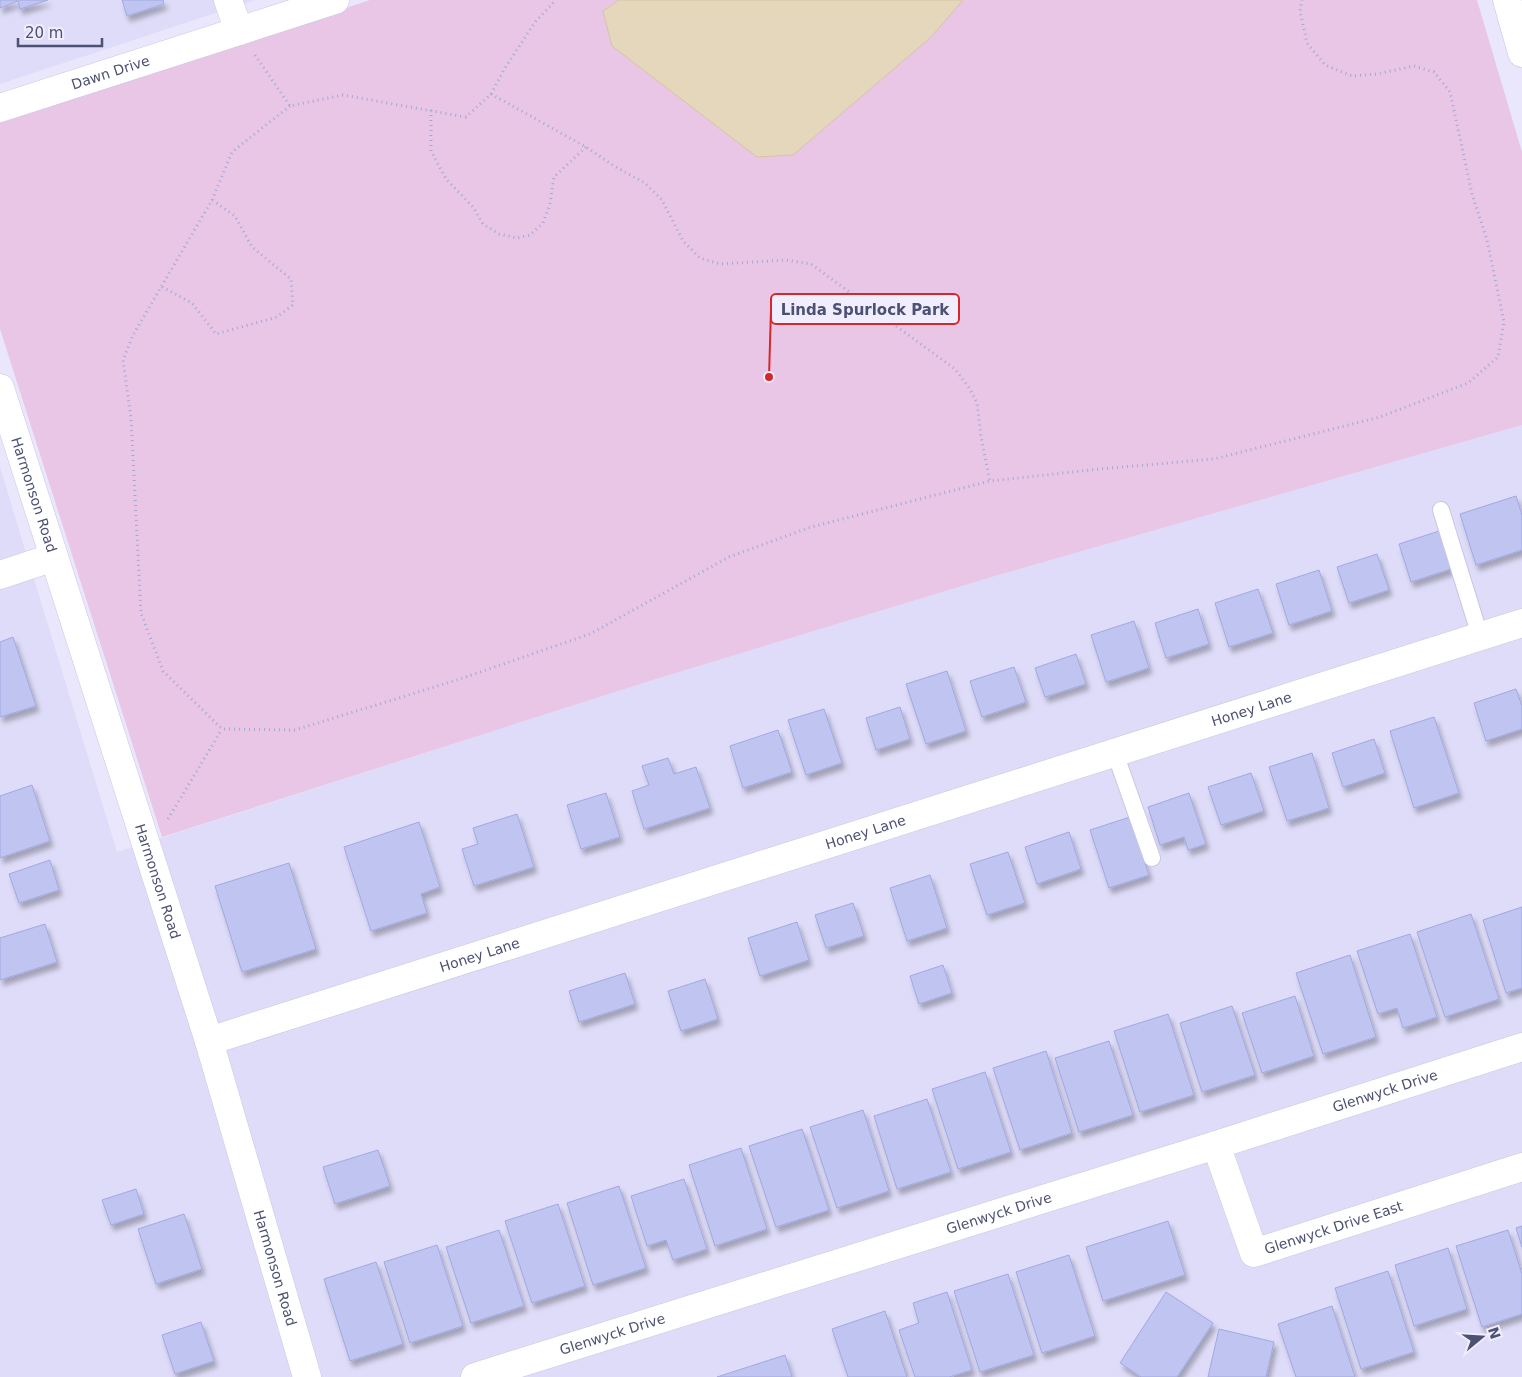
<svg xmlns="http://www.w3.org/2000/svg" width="1522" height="1377" font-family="'DejaVu Sans',sans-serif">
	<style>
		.residential { fill: #dedcf8 }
		.green { fill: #e9c6e5 }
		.water { fill: #e5d7bc; stroke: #d6c5a2 }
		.building { fill: #c0c4f0; stroke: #a1a8e2; filter: url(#shadow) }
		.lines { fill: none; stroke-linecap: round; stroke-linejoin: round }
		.lane-casing { stroke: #c7c7e5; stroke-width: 18 }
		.street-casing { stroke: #c7c7e5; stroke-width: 29 }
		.secondary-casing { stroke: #c3c4e7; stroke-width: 29 }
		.path { stroke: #a2a8d5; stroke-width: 3; stroke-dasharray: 1 4; stroke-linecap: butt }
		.lane { stroke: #fff; stroke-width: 16 }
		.street { stroke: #fff; stroke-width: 28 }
		.secondary { stroke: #fff; stroke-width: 28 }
		.labels { text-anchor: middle; stroke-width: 4; stroke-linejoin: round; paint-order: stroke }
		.street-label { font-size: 14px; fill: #4c5174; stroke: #efedfe }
		.leader { fill: none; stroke: #d62828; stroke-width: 2 }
		.callout-dot { fill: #d62828; stroke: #efedfe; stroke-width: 2 }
		.callout { fill: #efedfe; stroke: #d62828; stroke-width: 2 }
		.callout-label { font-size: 15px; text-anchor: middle; font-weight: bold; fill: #4c5174 }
	</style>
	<defs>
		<filter id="shadow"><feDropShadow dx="3" dy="5.5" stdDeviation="2.5" flood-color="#0004"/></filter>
	</defs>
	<rect width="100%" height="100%" fill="#eae7fc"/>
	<path class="residential" d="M0 0H255L0 84Z
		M1522 425V1377H0V467L117 852 656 679 995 576Z"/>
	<path class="green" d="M370 0H1477L1522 152V425L995 576 656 679 162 837 0 329V123Z"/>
	<path class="water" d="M619 0H963L931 37 793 155 757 157 612 46 603 11Z"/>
	<path class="building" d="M0 0H48L20 9 18 1 0 8Z
		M122 0H163L164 4 127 16Z
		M1516 496 1522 515V550L1476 565 1460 514Z
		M1439 531 1451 569 1411 582 1399 544Z
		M1377 554 1389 590 1349 603 1337 567Z
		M1319 570 1332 611 1289 625 1276 584Z
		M1258 589 1273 633 1229 647 1215 603Z
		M1198 609 1209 644 1166 658 1155 623Z
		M1134 621 1149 668 1106 682 1091 635Z
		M13 637 36 706 0 717V642Z
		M1076 654 1086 684 1045 697 1035 668Z
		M1014 667 1026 702 982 717 970 681Z
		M947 671 966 731 926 744 906 684Z
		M1516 689 1522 706V729L1486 741 1474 703Z
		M900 707 910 739 876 750 866 718Z
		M824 709 842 763 806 775 788 720Z
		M1434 717 1459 793 1414 808 1390 731Z
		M778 730 792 772 743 788 730 746Z
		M1374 739 1385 773 1343 787 1332 753Z
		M1312 753 1329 808 1287 821 1269 767Z
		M668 758 674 774 696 767 710 808 644 829 632 791 649 785 642 766Z
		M1251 773 1264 811 1221 825 1208 787Z
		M32 785 50 841 0 858V796Z
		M606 793 620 837 581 849 567 805Z
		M1189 793 1206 844 1188 850 1184 837 1160 845 1148 807Z
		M517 814 534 867 474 886 462 849 478 844 473 828Z
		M1130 817 1149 875 1109 888 1090 830Z
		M419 822 440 887 421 894 427 913 371 931 344 847Z
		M1069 832 1081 869 1037 884 1025 847Z
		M1008 852 1025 903 987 915 970 864Z
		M50 860 59 890 19 903 9 874Z
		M289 863 316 949 242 972 215 886Z
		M930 875 947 928 907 941 890 888Z
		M853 903 864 936 826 948 815 915Z
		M1522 907V988L1506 993 1483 920Z
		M1471 914 1499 999 1445 1017 1417 932Z
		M797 922 809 960 760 976 748 938Z
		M45 924 57 962 0 980V938Z
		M1410 934 1437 1017 1403 1028 1397 1008 1378 1014 1357 951Z
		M1350 955 1376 1037 1323 1054 1296 973Z
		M943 965 952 993 919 1004 910 976Z
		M625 973 635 1004 579 1022 569 991Z
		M705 979 718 1019 681 1031 668 991Z
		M1295 996 1314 1056 1262 1073 1242 1013Z
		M1232 1006 1255 1075 1202 1092 1180 1023Z
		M1168 1014 1194 1095 1140 1112 1114 1031Z
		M1109 1041 1133 1115 1079 1132 1055 1058Z
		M1046 1051 1072 1133 1020 1150 993 1068Z
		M985 1072 1011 1152 958 1169 932 1089Z
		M927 1099 951 1172 897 1189 874 1116Z
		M863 1110 889 1191 837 1208 810 1127Z
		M802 1129 829 1210 776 1227 749 1146Z
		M741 1148 767 1229 715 1246 689 1165Z
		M378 1150 390 1186 335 1204 323 1167Z
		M684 1179 707 1249 673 1260 666 1240 647 1246 631 1196Z
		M619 1186 646 1268 593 1285 567 1203Z
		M136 1189 144 1214 111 1225 102 1200Z
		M558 1204 585 1286 532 1303 505 1221Z
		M184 1214 202 1269 156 1284 138 1229Z
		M1168 1221 1185 1275 1103 1301 1086 1247Z
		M1522 1226V1247L1516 1228Z
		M499 1230 524 1306 471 1323 446 1247Z
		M1508 1230 1522 1274V1314L1482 1327 1456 1246Z
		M437 1245 463 1326 410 1343 384 1262Z
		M1448 1248 1467 1309 1414 1326 1395 1265Z
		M1069 1255 1095 1336 1042 1353 1016 1272Z
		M376 1262 403 1344 350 1361 324 1279Z
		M1388 1271 1414 1352 1361 1369 1335 1288Z
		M1008 1274 1034 1355 980 1372 954 1291Z
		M947 1292 972 1370 949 1377H915L899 1330 919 1323 913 1303Z
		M1166 1292 1213 1323 1177 1377H1141L1120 1363Z
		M1332 1306 1355 1377H1296L1278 1324Z
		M885 1311 907 1377H848L832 1329Z
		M201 1322 214 1361 175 1374 162 1335Z
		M1219 1329 1274 1342 1266 1377H1208Z
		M785 1355 792 1377H717Z"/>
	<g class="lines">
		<g class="lane-casing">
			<path id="lane" d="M1441 510 1480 636
				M1115 753 1152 858"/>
		</g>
		<g class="street-casing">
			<g id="street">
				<path d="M228 0 239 31"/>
				<path id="s1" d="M0 108 335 0"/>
				<path id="s2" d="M0 388 209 1041 307 1377"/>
				<path d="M0 575 54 557"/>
				<path id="s3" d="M209 1041 1522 623"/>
				<path id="s4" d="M1216 1145 1254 1253 1522 1167"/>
				<path id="s5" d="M475 1377 1216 1145 1522 1047"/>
			</g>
		</g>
		<g class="secondary-casing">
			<path id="secondary" d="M1507 0 1522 53"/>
		</g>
		<path class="path" d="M255 55 290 106 343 95 466 117 491 94 505 68 535 22 556 0
			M491 94 586 147 614 166 645 183 662 200 683 241 700 258 720 264 786 260 811 264 955 369 970 389 977 403 981 437 990 481
			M290 106 232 152 212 200 133 335 123 360 131 418 141 613 163 671 222 729 295 730 454 681 590 634 729 557 808 528 990 481 1100 469 1214 459 1380 417 1468 383 1498 357 1504 322 1487 240 1472 194 1450 92 1434 72 1414 66 1377 74 1352 76 1325 65 1307 43 1300 11 1302 0
			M431 110V151L446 179 473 207 483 224 499 234 517 238 530 235 543 223 550 204 554 177 586 147
			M162 287 192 303 216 334 277 317 293 305 291 279 252 247 235 216 212 200
			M168 819 222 729"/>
		<use href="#lane" class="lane"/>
		<use href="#street" class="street"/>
		<use href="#secondary" class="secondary"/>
	</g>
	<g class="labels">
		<g class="street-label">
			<text dy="5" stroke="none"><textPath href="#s1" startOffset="116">Dawn Drive</textPath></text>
			<text dy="5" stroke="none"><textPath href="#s2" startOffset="112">Harmonson Road</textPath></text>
			<text dy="5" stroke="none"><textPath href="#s3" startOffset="1094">Honey Lane</textPath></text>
			<text dy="5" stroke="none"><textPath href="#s3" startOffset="689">Honey Lane</textPath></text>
			<text dy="5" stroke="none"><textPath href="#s2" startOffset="518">Harmonson Road</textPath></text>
			<text dy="5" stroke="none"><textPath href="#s3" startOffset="284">Honey Lane</textPath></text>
			<text dy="5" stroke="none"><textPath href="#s5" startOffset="954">Glenwyck Drive</textPath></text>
			<text dy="5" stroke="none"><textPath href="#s5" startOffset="549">Glenwyck Drive</textPath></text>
			<text dy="5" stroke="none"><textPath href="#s4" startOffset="198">Glenwyck Drive East</textPath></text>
			<text dy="5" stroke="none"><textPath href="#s2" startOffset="922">Harmonson Road</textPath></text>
			<text dy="5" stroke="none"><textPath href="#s5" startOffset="144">Glenwyck Drive</textPath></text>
		</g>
	</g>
	<path class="leader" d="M769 377L771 309"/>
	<circle class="callout-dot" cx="769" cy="377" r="5"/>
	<rect class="callout" x="771" y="294" width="188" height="30" rx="5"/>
	<g class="callout-label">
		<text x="865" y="315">Linda Spurlock Park</text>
	</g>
	<g transform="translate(1482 1337) rotate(72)" stroke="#efedfe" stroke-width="4" paint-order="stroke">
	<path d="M0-4L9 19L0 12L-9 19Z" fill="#4c5174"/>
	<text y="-8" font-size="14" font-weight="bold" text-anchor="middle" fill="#4c5174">N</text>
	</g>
	<path d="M18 38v8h84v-8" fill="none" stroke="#4c5174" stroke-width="2.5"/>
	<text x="25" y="38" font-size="15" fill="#4c5174" stroke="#efedfe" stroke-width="4" paint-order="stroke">20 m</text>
</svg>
